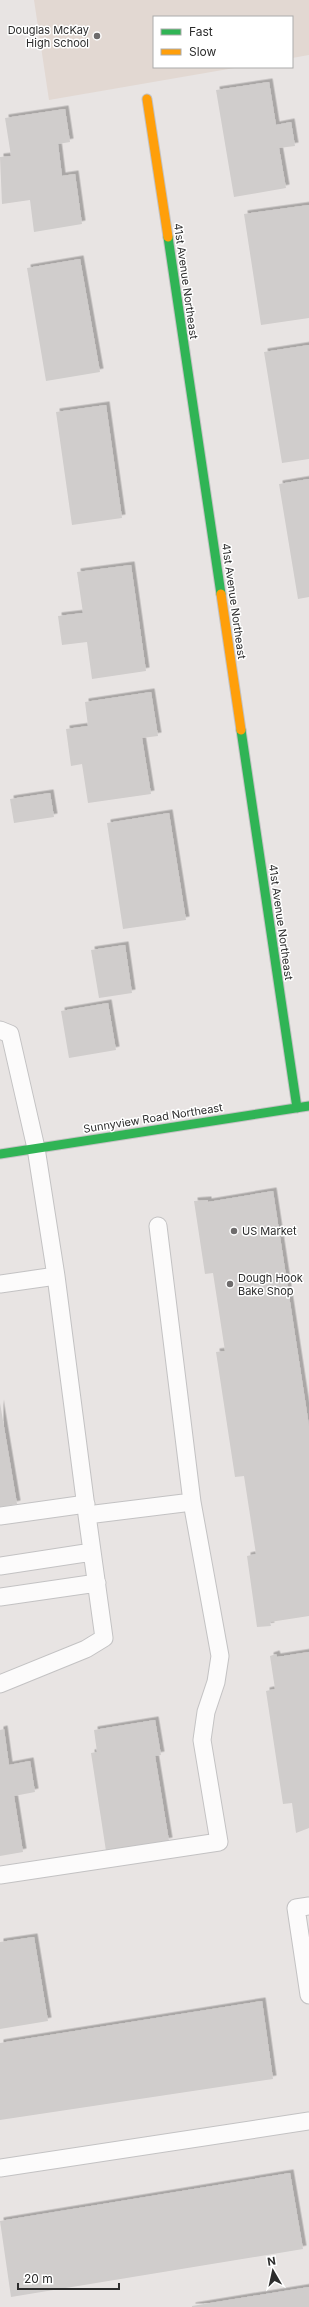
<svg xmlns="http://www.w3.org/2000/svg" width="309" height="2307" font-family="Inter,sans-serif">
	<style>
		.education { fill: #e2d8d2 }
		.building { fill: #d0cdcc; filter: url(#shadow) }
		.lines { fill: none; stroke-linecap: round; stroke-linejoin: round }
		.lane-casing { stroke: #c3c2c3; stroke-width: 19 }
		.fast-casing { stroke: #c3c2c3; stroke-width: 11 }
		.slow-casing { stroke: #c3c2c3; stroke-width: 11 }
		.lane { stroke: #fcfbfb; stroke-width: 17 }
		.fast { stroke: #30b455; stroke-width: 9 }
		.slow { stroke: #ff9f0a; stroke-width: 9 }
		.poi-dot { fill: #6e6c6c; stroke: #fff; stroke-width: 1.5 }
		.labels { text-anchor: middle; stroke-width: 3; stroke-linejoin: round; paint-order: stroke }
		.poi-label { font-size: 11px; fill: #2c2c2c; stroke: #fff; text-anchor: start }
		.street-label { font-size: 11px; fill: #2c2c2c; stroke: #fff }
	</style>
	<defs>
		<filter id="shadow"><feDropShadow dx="3.5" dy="-3.5" stdDeviation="0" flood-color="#0004"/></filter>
	</defs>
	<rect width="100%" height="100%" fill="#e8e4e3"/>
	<path class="education" d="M34 0H309V55L292 58V17H154V67H240L49 100Z"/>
	<path class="building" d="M269 82 276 125 291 122 295 146 279 148 286 188 234 197 216 90Z
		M65 109 70 142 58 144 62 176 75 174 82 224 34 232 30 200 2 204 0 157 11 156 5 118Z
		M309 205V318L261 325 244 214Z
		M80 259 100 372 46 381 27 268Z
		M309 345V459L282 463 264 352Z
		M106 405 122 518 72 525 56 412Z
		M309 479V597L298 599 279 484Z
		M131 565 146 671 92 679 87 642 62 645 58 616 83 613 77 572Z
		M151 692 158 736 142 738 151 794 88 803 82 764 71 766 66 729 88 726 85 702Z
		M50 793 54 817 14 823 10 799Z
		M169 813 186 920 123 929 107 823Z
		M125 945 132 993 99 998 91 950Z
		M108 1003 116 1050 69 1058 61 1011Z
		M273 1191 309 1426V1616L270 1622 271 1626 257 1627 247 1556 256 1554 244 1476 235 1477 216 1352 225 1351 213 1273 205 1274 194 1201 208 1200V1202Z
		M0 1403 17 1504 0 1507Z
		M309 1652V1828L296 1833 292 1803 283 1804 266 1691 275 1689 270 1656 276 1654 277 1657Z
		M155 1720 161 1755 155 1756 169 1841 106 1851 91 1753 97 1752 94 1730Z
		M4 1729 9 1765 30 1761 35 1792 14 1796 23 1852 0 1856V1730Z
		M34 1937 48 2021 0 2029V1942Z
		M262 2001 273 2079 0 2120V2043Z
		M290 2173 303 2249 11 2297 0 2221Z
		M309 2287V2307H192V2306Z"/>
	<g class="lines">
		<g class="lane-casing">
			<path id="lane" d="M0 1030 10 1034 36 1148 56 1276 87 1515 192 1502 158 1226
				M0 1284 56 1276
				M0 1516 86 1504
				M0 1566 92 1552
				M0 1597 97 1583
				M0 1684 86 1649 104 1638 87 1515
				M0 1875 219 1842 202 1740 206 1712 216 1682 220 1656 192 1502
				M309 1906 296 1908 309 1995
				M0 2168 309 2121"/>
		</g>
		<g class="fast-casing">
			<path id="fast" d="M168 237 221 594
				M241 730 297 1108
				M0 1154 309 1106"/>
		</g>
		<g class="slow-casing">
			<path id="slow" d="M147 99 168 237
				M221 594 241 730"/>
		</g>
		<use href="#lane" class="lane"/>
		<use href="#fast" class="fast"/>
		<use href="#slow" class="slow"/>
	</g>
	<g class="poi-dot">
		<circle cx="97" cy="36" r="4"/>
		<circle cx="234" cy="1231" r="4"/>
		<circle cx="230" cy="1284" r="4"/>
	</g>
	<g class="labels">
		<g class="poi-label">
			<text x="89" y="34" text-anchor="end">Douglas McKay<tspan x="89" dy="13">High School</tspan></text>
			<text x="242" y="1235">US Market</text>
			<text x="238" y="1282">Dough Hook<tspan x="238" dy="13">Bake Shop</tspan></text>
		</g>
		<g class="street-label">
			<text transform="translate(186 281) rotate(82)" y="4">41st Avenue Northeast</text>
			<text transform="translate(234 601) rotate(82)" y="4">41st Avenue Northeast</text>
			<text transform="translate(281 922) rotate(82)" y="4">41st Avenue Northeast</text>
			<text transform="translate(153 1118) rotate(-9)" y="4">Sunnyview Road Northeast</text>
		</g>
	</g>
	<rect x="153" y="16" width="140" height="52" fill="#ffffff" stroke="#ababab"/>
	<rect x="161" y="29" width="20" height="6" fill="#30b455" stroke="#ababab"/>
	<text x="189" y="36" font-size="12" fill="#2c2c2c">Fast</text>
	<rect x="161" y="49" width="20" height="6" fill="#ff9f0a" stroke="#ababab"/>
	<text x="189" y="56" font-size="12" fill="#2c2c2c">Slow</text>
	<g transform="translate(273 2271) rotate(351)" stroke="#ffffff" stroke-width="3" paint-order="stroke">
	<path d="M0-3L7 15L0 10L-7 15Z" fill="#2c2c2c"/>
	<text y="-6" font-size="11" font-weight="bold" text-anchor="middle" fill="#2c2c2c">N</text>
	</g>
	<path d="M18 2283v6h101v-6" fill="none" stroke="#2c2c2c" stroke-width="2"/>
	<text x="24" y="2283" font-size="12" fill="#2c2c2c" stroke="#ffffff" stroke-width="3" paint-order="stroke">20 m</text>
</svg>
